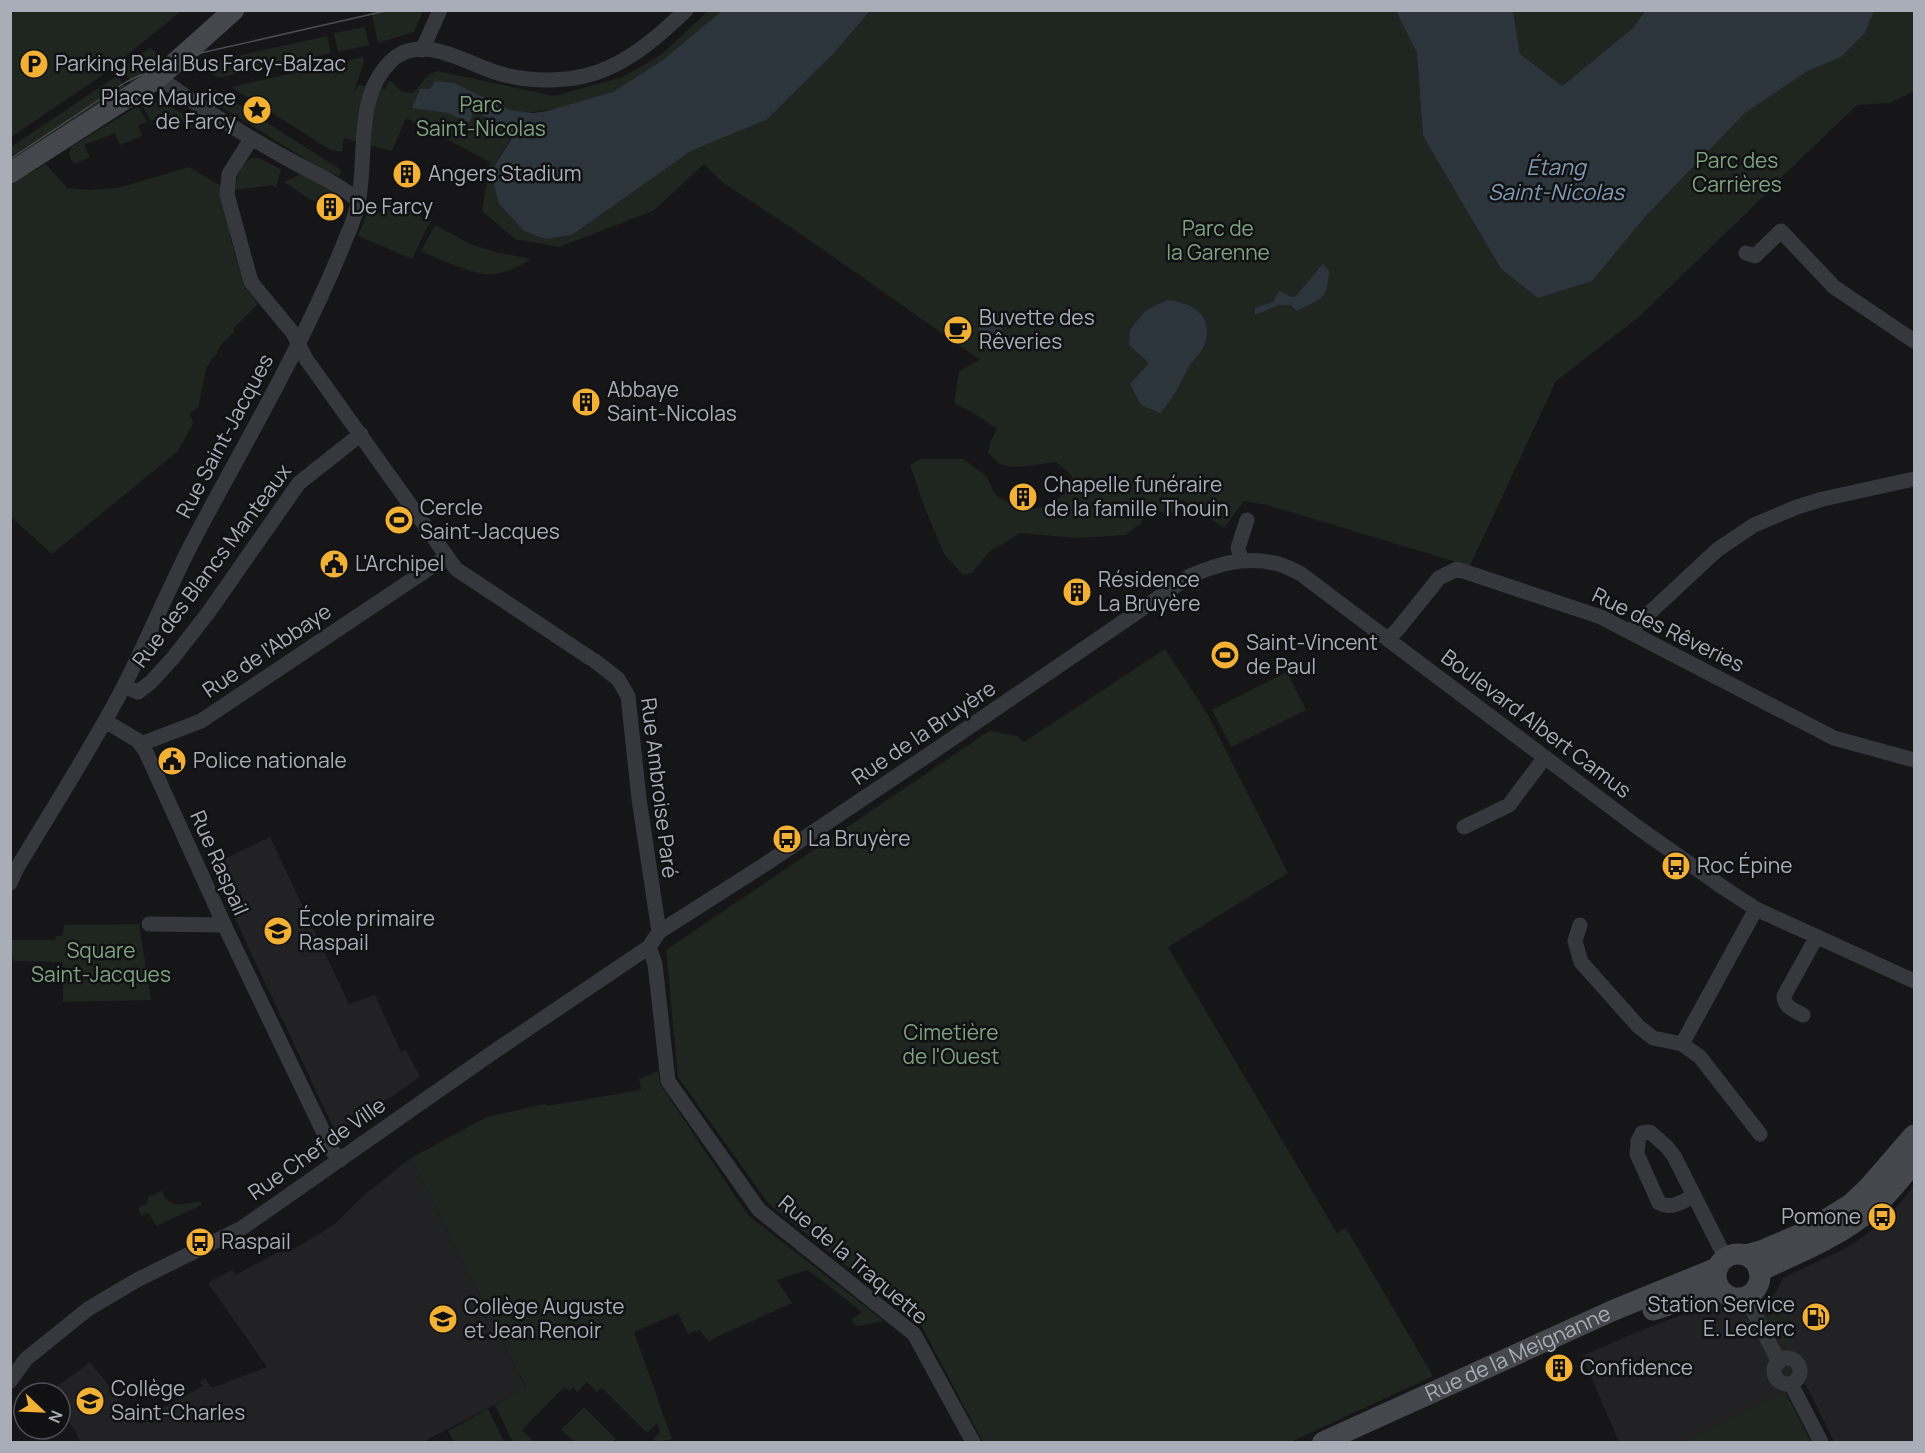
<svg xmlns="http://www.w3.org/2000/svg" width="1925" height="1453" font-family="Manrope,sans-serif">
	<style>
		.built { fill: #222225 }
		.green { fill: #1e261f }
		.water { fill: #2c353c }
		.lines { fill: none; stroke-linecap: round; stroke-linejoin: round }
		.street { stroke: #37383d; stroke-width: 15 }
		.secondary { stroke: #45474d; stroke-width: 21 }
		.tram { stroke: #4a4c52; stroke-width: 1.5 }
		.labels { text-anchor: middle; stroke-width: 5; stroke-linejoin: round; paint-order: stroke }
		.poi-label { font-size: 21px; fill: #a8adb8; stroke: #111113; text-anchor: start }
		.park-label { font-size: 21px; fill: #7fa381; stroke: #111113 }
		.street-label { font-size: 21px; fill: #a8adb8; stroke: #111113 }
		.water-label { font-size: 22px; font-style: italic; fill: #7f9bb3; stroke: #111113 }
	</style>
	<rect width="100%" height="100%" fill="#161618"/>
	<path class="built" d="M270 837 349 1004 375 995 401 1052 406 1050 420 1077 391 1097 348 1117 351 1125 342 1132 334 1129 210 866Z
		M411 1158 526 1388 423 1442H80L75 1431 60 1409V1393H48L90 1362 140 1424 155 1412 203 1386 200 1381 205 1378 212 1388 267 1367 208 1283 232 1270 235 1275 277 1253 290 1251 316 1236 336 1223 365 1194Z
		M1914 1186V1442H1834L1805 1383 1683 1442H1619L1582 1356 1637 1332 1715 1302 1743 1313 1776 1293 1783 1278 1846 1248 1867 1234 1898 1206Z"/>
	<path class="green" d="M11 10H181V11L100 77 11 137Z
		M371 11V10L423 11 414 32 378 43Z
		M708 11H722C698 38 647 73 615 91 598 100 544 113 526 112L495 165 499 204 524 231 545 239 572 235 691 151 766 120 870 11H1396L1417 53 1423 136 1501 269 1592 281 1645 217 1745 113 1806 72 1841 57 1865 33 1874 11H1914V91L1890 103 1857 105 1769 189 1767 193 1639 317 1556 381 1470 566 1267 505 1244 501 1224 528 1182 499 1180 510 1167 514 1151 508 1140 524 1125 535 1077 538 1020 533 989 552 972 573 963 575 944 554 924 506 910 465 920 459H963L986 476 995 494 1020 510C1047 509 1063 502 1072 476L1056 462C1041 463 1018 470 1003 465 997 463 993 457 988 453L990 443 997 429 973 413 954 403 959 371 980 360 805 237 722 182 704 164 653 211 559 247 515 239 482 211 490 162 406 118 392 151 344 138 342 152 331 150 318 142 231 87 334 64 337 74 343 73 340 62 363 57 364 61 353 95 358 85 385 89 389 80 403 92 413 93 428 75 437 71 554 96 623 77 662 54Z
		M1513 11H1645L1633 28 1562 86 1520 54Z
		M365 27 369 45 338 52 334 33Z
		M327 36 331 53 218 78 208 71 206 63Z
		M150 48 166 59 154 70 131 83 122 67Z
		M118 75 127 91 11 163V147Z
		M216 90 341 170 340 176 328 173 207 98 211 92Z
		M151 100C165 101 185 114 194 125V129L177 119 172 128 166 116 151 121 141 104Z
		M138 106 147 122 138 126 142 136 120 145 115 133 84 145 90 157 74 164 69 155 71 147Z
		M251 158H259L281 169 276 188 272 185 235 190C235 177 241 166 251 158Z
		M46 164 67 188 88 190 118 188 189 167 224 188 231 240 244 286 258 304 233 329 235 331 221 345 215 357H213L206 369 198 408 192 411 190 414 193 422 191 428 177 452 52 554 11 517 10 185Z
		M301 174 339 195 345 216 308 198 284 182Z
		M388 199 430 222 412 259 358 236 369 208 382 213Z
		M435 225 470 244 495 252 531 259C518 268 499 276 483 274 462 270 440 259 421 251Z
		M1165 649 1207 713 1288 873 1168 947 1337 1233 1346 1228 1433 1376 1291 1442H983L922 1327 768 1203 678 1077 666 950 989 731 1017 736 1024 742Z
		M1287 672 1306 710 1231 747 1212 710Z
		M139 924 151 1000 63 1002V962L13 961V955H11V940H55L56 936H63L64 925Z
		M658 1071 660 1084 748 1215 884 1321 857 1326 851 1320 862 1312 808 1270 777 1280 792 1303 708 1341 699 1330 688 1334 678 1313 634 1332 672 1439 657 1442 653 1439 660 1432 657 1423 648 1432 644 1430 602 1388 597 1392 587 1382 577 1392 573 1387 569 1391 564 1387 522 1430 532 1440 530 1442H513L495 1405 526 1387 411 1158 487 1117 545 1104 547 1106 641 1090 639 1079Z
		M162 1191C168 1210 185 1204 200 1201L202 1205 156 1226 149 1213 141 1216 138 1208 147 1204 148 1197Z
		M1777 1296 1781 1297 1785 1316 1796 1348H1787C1778 1343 1762 1309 1764 1299L1776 1298Z
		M1785 1391 1811 1442H1683Z
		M584 1407 616 1439 614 1442H575L561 1430Z
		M488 1409 504 1442H454L448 1431Z"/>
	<path class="water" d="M722 11H870L832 55 766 120 691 151 572 235 545 239 524 231 499 204 494 185 495 165 512 138 508 126 474 112 469 123 448 113 412 108 420 89H430L435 81 454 83 510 110 533 113 547 111 613 92 663 60Z
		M1396 11H1513L1520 54 1562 86 1633 28 1645 11H1874L1865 33 1841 57 1806 72 1745 113 1645 217 1592 281 1538 298 1501 269 1423 136 1417 53Z
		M1323 264 1329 271C1327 301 1321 298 1297 311L1291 305H1279L1255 315V308L1273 302 1279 291 1292 297 1296 296Z
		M1167 300C1194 303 1215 316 1204 346 1201 353 1194 359 1190 365 1180 382 1174 399 1160 413L1141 405 1130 384 1149 363 1129 345 1130 330 1145 311Z
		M978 332a12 12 0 1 1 24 0a12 12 0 1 1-24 0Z"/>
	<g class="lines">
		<path class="street" d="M422 50 440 10
			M159 77C197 106 238 131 279 154 306 170 335 181 359 201
			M251 139 229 174 227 194 251 282 293 333 306 359 456 569 590 658
			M1746 253 1755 256 1781 231 1834 287 1914 341
			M1241 560 1238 548 1247 520
			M1630 631 1717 550 1754 525 1797 507 1823 499 1914 479
			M1388 639 1398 629 1439 578 1457 569 1601 617 1834 738 1914 760
			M595 661 618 679 628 696 639 799 659 932
			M124 686 138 692 151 682 173 658 208 613 299 483 361 434
			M105 721 137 740 145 750 228 933 333 1152 340 1160
			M141 744 201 721 446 557
			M1464 827 1509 805 1545 757
			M10 883 17 868C53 808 91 749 123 688 148 639 169 587 194 539 247 439 305 342 346 238 352 225 357 211 359 197 367 152 355 98 390 62 422 29 472 68 505 75 525 80 545 81 566 79 614 75 652 43 686 10
			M149 924 224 925
			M1580 925 1575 941 1581 962 1638 1026 1653 1038 1682 1044 1700 1057 1760 1134
			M649 947 655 964 668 1081 759 1210 914 1334 973 1442
			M1803 1015C1794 1010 1784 1007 1784 996L1816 938
			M1682 1044 1756 909
			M1694 1196C1683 1201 1672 1210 1659 1203L1637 1154 1638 1141 1642 1133 1650 1132 1667 1147 1674 1156 1725 1257
			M1746 1297 1779 1362
			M1774 1371a13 13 0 1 1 26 0a13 13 0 1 1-26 0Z
			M10 1381 26 1359 88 1309 137 1280 242 1228 492 1053 649 947 659 932 767 863 940 747 1190 576C1218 564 1244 556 1274 563 1283 564 1293 570 1301 574L1640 829 1724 888 1756 909 1914 981
			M1791 1384 1821 1442"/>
		<g class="secondary">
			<path d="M10 173 159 77 234 10"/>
			<circle cx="1738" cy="1276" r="22"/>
			<path d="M1746 1255 1761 1251 1808 1231 1851 1204 1868 1188 1914 1135"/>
			<path d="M1759 1271C1799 1253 1841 1236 1874 1207 1889 1194 1902 1177 1914 1162"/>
			<path d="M1653 1310 1719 1288"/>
			<path id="s1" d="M1323 1442 1614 1310 1717 1268"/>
		</g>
		<path class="tram" d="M10 159 126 82 165 63 205 52 390 10"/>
	</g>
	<defs>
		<g id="parking-disc" transform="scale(1.5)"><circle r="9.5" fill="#f2b134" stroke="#111113"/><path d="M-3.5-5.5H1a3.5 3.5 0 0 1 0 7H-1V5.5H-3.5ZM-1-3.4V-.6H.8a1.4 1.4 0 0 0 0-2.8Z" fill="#111"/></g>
		<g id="sight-disc" transform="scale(1.5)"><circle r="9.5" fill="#f2b134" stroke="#111113"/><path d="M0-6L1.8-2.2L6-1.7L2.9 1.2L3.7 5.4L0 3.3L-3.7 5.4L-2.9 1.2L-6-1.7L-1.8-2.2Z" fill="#111"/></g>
		<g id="building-disc" transform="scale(1.5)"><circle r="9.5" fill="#f2b134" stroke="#111113"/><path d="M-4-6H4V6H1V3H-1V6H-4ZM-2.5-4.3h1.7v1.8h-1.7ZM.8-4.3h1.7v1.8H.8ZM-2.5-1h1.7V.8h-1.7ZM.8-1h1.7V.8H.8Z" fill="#111"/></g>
		<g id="cafe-disc" transform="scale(1.5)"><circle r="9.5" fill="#f2b134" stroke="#111113"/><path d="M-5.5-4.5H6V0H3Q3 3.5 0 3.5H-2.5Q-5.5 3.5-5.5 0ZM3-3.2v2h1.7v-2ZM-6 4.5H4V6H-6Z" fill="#111"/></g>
		<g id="stadium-disc" transform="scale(1.5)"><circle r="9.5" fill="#f2b134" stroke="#111113"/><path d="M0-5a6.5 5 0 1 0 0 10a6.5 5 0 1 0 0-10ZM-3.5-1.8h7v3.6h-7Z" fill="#111"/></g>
		<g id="civic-disc" transform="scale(1.5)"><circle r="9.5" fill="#f2b134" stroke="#111113"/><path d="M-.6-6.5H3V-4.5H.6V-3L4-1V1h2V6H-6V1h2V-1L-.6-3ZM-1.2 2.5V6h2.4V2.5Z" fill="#111"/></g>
		<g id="bus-disc" transform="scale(1.5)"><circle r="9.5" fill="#f2b134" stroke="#111113"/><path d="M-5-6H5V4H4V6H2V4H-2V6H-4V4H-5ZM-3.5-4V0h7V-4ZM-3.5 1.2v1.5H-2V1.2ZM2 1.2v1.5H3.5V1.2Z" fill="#111"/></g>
		<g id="school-disc" transform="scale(1.5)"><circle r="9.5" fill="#f2b134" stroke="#111113"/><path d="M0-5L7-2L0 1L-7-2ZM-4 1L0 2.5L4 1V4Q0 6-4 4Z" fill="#111"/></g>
		<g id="fuel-disc" transform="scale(1.5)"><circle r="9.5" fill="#f2b134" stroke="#111113"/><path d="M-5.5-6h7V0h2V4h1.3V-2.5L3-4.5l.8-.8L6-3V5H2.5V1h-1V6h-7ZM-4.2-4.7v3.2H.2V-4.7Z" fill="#111"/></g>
	</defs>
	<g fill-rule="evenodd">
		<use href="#parking-disc" x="34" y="64"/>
		<use href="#sight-disc" x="257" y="110"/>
		<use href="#building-disc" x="407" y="174"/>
		<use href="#building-disc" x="330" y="207"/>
		<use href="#cafe-disc" x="958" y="330"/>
		<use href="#building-disc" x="586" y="402"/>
		<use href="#building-disc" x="1023" y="497"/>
		<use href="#stadium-disc" x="399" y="520"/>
		<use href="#civic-disc" x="334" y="564"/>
		<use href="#building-disc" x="1077" y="592"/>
		<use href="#stadium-disc" x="1225" y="655"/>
		<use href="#civic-disc" x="172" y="761"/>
		<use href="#bus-disc" x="787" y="839"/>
		<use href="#bus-disc" x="1676" y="866"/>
		<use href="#school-disc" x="278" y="931"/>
		<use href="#bus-disc" x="1882" y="1217"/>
		<use href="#bus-disc" x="200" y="1242"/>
		<use href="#fuel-disc" x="1816" y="1317"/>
		<use href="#school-disc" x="443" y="1319"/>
		<use href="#building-disc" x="1559" y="1368"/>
		<use href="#school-disc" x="90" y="1401"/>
	</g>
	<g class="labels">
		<g class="poi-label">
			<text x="55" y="71">Parking Relai Bus Farcy-Balzac</text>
			<text x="236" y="105" text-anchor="end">Place Maurice<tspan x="236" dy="24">de Farcy</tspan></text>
			<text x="428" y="181">Angers Stadium</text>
			<text x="351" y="214">De Farcy</text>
			<text x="979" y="325">Buvette des<tspan x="979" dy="24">Rêveries</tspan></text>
			<text x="607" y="397">Abbaye<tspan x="607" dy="24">Saint-Nicolas</tspan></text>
			<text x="1044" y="492">Chapelle funéraire<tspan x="1044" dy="24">de la famille Thouin</tspan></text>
			<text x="420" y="515">Cercle<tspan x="420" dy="24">Saint-Jacques</tspan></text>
			<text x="355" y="571">L'Archipel</text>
			<text x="1098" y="587">Résidence<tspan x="1098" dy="24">La Bruyère</tspan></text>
			<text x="1246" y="650">Saint-Vincent<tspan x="1246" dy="24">de Paul</tspan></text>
			<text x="193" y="768">Police nationale</text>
			<text x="808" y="846">La Bruyère</text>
			<text x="1697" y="873">Roc Épine</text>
			<text x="299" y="926">École primaire<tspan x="299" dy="24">Raspail</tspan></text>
			<text x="1861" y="1224" text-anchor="end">Pomone</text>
			<text x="221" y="1249">Raspail</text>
			<text x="1795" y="1312" text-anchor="end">Station Service<tspan x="1795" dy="24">E. Leclerc</tspan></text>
			<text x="464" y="1314">Collège Auguste<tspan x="464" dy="24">et Jean Renoir</tspan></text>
			<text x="1580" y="1375">Confidence</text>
			<text x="111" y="1396">Collège<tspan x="111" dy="24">Saint-Charles</tspan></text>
		</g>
		<g class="park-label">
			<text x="481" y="112">Parc<tspan x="481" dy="24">Saint-Nicolas</tspan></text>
			<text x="1737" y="168">Parc des<tspan x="1737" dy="24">Carrières</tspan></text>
			<text x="1218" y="236">Parc de<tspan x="1218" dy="24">la Garenne</tspan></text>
			<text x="101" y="958">Square<tspan x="101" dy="24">Saint-Jacques</tspan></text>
			<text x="951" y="1040">Cimetière<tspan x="951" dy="24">de l'Ouest</tspan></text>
		</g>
		<g class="street-label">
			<text transform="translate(225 436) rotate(-62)" y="7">Rue Saint-Jacques</text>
			<text transform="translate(212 566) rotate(-53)" y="7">Rue des Blancs Manteaux</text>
			<text transform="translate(1668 630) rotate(26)" y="7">Rue des Rêveries</text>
			<text transform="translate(267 651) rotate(-34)" y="7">Rue de l'Abbaye</text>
			<text transform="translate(1536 724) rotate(37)" y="7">Boulevard Albert Camus</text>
			<text transform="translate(924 733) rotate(-34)" y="7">Rue de la Bruyère</text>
			<text transform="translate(659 788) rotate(83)" y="7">Rue Ambroise Paré</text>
			<text transform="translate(219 863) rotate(66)" y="7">Rue Raspail</text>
			<text transform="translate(317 1149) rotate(-35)" y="7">Rue Chef de Ville</text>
			<text transform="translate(853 1260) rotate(40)" y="7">Rue de la Traquette</text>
			<text dy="7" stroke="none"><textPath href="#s1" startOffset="214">Rue de la Meignanne</textPath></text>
		</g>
		<g class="water-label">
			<text x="1556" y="175">Étang<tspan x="1556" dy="25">Saint-Nicolas</tspan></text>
		</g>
	</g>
	<rect width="1925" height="1453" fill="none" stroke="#a8adb8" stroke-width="24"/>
	<g transform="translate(42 1411) rotate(113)"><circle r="28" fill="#111113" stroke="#4d4f55" stroke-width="1.5"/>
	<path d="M0-4.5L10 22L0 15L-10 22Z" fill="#f2b134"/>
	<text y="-9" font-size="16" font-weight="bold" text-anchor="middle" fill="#a8adb8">N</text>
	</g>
</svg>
